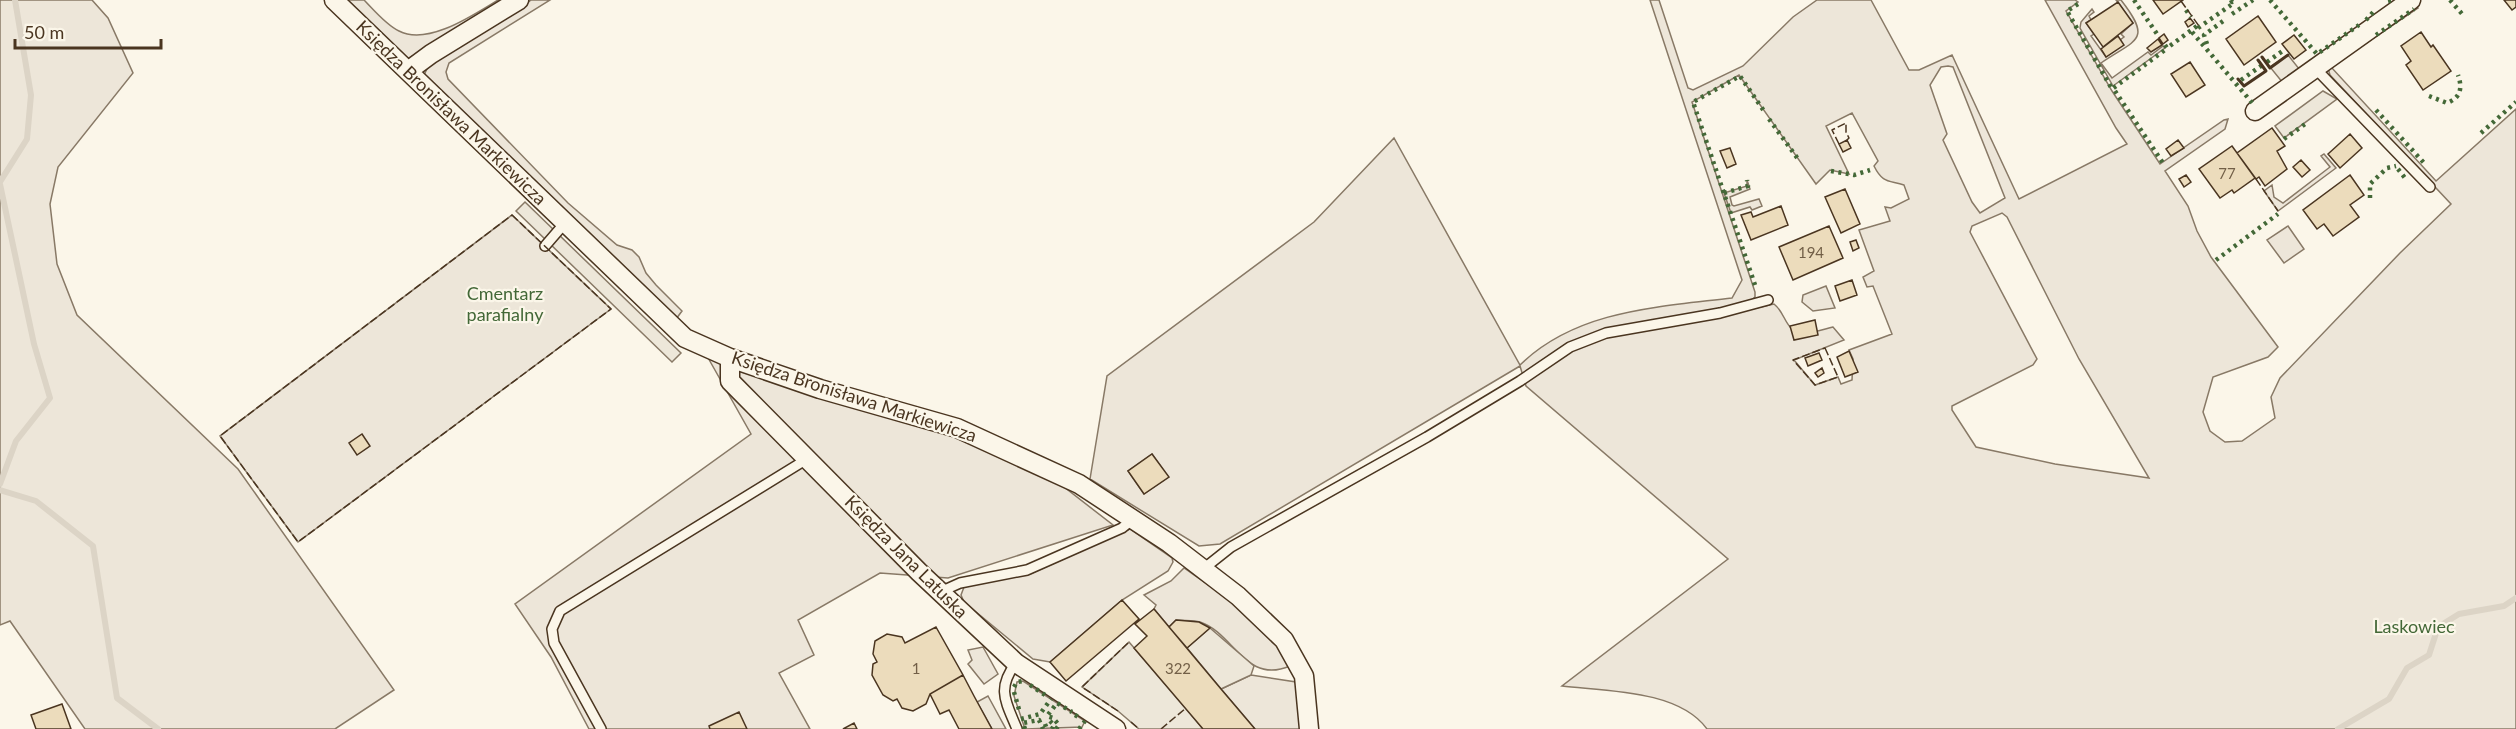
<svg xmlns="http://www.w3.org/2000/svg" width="2516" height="729" font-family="Lato,sans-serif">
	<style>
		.green { fill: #ede6d9; stroke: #887966; stroke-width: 1.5; fill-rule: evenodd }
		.parking { fill: #ede7d9; stroke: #887966; stroke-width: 1.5 }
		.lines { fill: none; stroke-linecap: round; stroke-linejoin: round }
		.stream { stroke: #dcd4c6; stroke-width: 6 }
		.building { fill: #ecdcbc; stroke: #4a3520; stroke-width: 1.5 }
		.lane-casing { stroke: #4a3520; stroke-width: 12 }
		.street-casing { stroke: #4a3520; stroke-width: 21 }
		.lane { stroke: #fbf6e9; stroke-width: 9 }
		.street { stroke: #fbf6e9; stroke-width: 18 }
		.hedge { stroke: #436837; stroke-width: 4.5; stroke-dasharray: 3 4.5; stroke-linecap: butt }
		.fence { stroke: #4a3520; stroke-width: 1.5; stroke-dasharray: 8 3; stroke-linecap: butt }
		.wall { stroke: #4a3520; stroke-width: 3 }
		.labels { text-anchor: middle; stroke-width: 4.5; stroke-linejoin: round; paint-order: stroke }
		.number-label { font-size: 15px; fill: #725f47 }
		.street-label { font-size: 18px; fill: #4a3520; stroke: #fbf6e9 }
		.park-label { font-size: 18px; fill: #436837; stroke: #fbf6e9 }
	</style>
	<rect width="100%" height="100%" fill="#fbf6e9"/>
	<path class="green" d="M0 0H92L108 18 133 73 58 167 50 204 57 264 77 315 238 469 394 690 335 729H85L10 621 0 625Z
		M340 0H364C374 10 386 25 399 31 428 46 473 15 498 0H509L404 61Z
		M531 0H550L449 63 446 72 448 79 568 203 617 245 632 250 639 257 646 273 656 285 682 311 676 319 424 75 430 63Z
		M1650 0H1659L1688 88 1693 90 1743 66 1793 17 1817 0H1871L1909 70H1919L1952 55 2019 199 2127 144 2116 128 2045 0H2075L2078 2 2066 11 2112 91 2160 164 2224 120 2228 119 2225 129 2165 171 2188 206 2197 231 2211 257 2278 347 2268 357 2213 377 2203 412 2210 431 2225 442 2242 441 2275 418 2271 397 2280 378 2400 253 2451 204 2330 75 2327 65 2415 3 2418 8 2331 67 2436 181 2516 109V729H1707C1679 690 1606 691 1562 686L1728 559 1526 386 1520 366 1220 544 1199 546 1090 479 1107 376 1314 222 1394 138 1520 365C1576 310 1658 307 1732 298L1742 280ZM1948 66 1953 67 2005 198 1980 213 1972 202 1943 140 1947 134 1930 85 1941 67ZM1739 75 1816 184 1830 170 1849 174 1826 126 1852 113 1878 161 1874 166C1883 184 1889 180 1904 185L1909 199 1891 208 1885 207 1890 221 1859 230 1874 271 1863 277 1867 287 1873 286 1892 334 1849 350 1853 359 1852 380 1841 384 1838 377 1815 385 1794 360 1844 340 1833 327C1820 330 1802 338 1791 328 1784 321 1783 311 1774 304L1738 312 1755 297V292L1692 102ZM2002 213 2007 217 2079 359 2149 478 2055 464 1976 447 1952 410V406L2033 365 2037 359 1970 232 1972 226ZM1152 454 1168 477 1144 494 1128 471Z
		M2116 0H2121C2153 41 2136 39 2101 63L2112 78 2148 52 2151 55 2163 46 2165 48 2113 86 2080 28 2081 22 2092 9 2094 12 2089 16 2091 20 2086 23 2094 34 2091 36 2106 57 2123 45 2120 40 2124 37 2121 34 2133 23Z
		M2324 154 2336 168 2278 211 2264 191 2272 185 2274 197 2283 203 2330 167 2321 156Z
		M1747 180 1750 189 1730 197 1732 205 1734 206 1759 199 1762 206 1752 210 1750 207 1731 213 1724 193 1747 186Z
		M512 215 611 309 298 542 220 436Z
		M2288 226 2304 249 2284 263 2267 240Z
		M1826 286 1835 308 1813 311 1802 302 1803 295Z
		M698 340 961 438 1055 480 1113 525 948 578 880 573 798 620 814 655 779 673 810 729H589L551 657 515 604 751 434Z
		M1130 529 1172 558 1173 562 1168 571 1122 600 1050 662 1033 659 964 602 961 595 964 587 971 584 1030 574Z
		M1184 568C1217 591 1275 628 1290 666 1245 685 1234 633 1200 622 1193 620 1184 621 1176 620L1169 627 1154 609 1156 605 1144 595 1171 581Z
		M983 647 998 674 984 684 968 664 972 660 968 650Z
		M1251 675 1296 682 1299 690 1300 729H1255L1221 689Z
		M1023 681 1085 721 1082 727 1025 729 1014 696 1017 682Z"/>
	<path class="parking" d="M2288 55 2300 70 2283 83 2270 67Z
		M2323 91 2337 99 2284 138 2275 126Z
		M525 202 681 353 672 362 516 211Z
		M1210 628 1254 666 1251 675 1221 689 1187 648Z
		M1129 642 1186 708 1203 729H1139L1118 711 1082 687Z
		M988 696 1006 729H992L977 702Z"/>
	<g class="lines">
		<path class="stream" d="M0 182 27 139 31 95 15 0
			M0 184 34 344 50 398 16 441 0 484
			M0 490 36 501 93 546 117 698 158 729
			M2338 729 2389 699 2407 668 2429 655 2438 627 2459 614 2504 606 2516 598"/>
	</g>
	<path class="building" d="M2153 0H2183L2163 14Z
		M2504 0H2516V7L2512 10Z
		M2118 2 2133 23 2103 47 2086 23Z
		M2258 16 2276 42 2244 65 2226 39Z
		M2190 18 2194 23 2188 27 2185 22Z
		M2421 32 2431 47 2433 45 2451 71 2423 90 2406 65 2411 61 2401 46Z
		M2164 34 2168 40 2163 44 2159 38Z
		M2294 35 2306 50 2294 59 2282 44Z
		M2118 36 2124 45 2106 57 2101 49Z
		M2158 39 2162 45 2151 52 2147 48Z
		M2190 62 2205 85 2186 97 2171 74Z
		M2272 128 2285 146 2277 151 2287 169 2265 186 2259 177 2256 179 2237 153Z
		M2350 134 2362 148 2340 168 2328 154Z
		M1847 140 1851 148 1843 152 1839 144Z
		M2178 140 2184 148 2171 156 2166 149Z
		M2232 146 2255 178 2234 193 2232 190 2220 198 2199 169Z
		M1730 148 1736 164 1727 168 1720 151Z
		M2301 160 2310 170 2302 177 2293 167Z
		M2186 175 2191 182 2184 187 2179 179Z
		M2350 175 2364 195 2350 205 2359 217 2333 236 2324 224 2317 229 2303 210Z
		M1845 189 1860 224 1841 233 1825 197Z
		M1781 206 1788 225 1751 240 1741 215 1751 212 1753 217Z
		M1829 226 1843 258 1793 280 1779 247Z
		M1856 240 1859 248 1853 251 1850 242Z
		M1852 280 1857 295 1840 301 1835 286Z
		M1815 320 1818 335 1794 340 1790 326Z
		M1849 351 1858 372 1845 377 1837 357Z
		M1819 353 1822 360 1808 366 1805 358Z
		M1822 368 1824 373 1818 377 1815 373Z
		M362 434 370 446 357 455 349 443Z
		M1152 454 1169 477 1144 494 1128 471Z
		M1122 600 1139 619 1066 681 1050 662Z
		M1154 609 1221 689 1255 729H1203L1134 648 1147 636 1135 624Z
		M1176 620 1199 622 1210 628 1187 648 1169 627Z
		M936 627 963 675 930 694 926 704 913 711 902 708 897 699 893 701 883 695 872 675 873 664 877 662 873 654 875 641 887 634 902 637 905 643Z
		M963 675 974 696 992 729H959L949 710 940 714 930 694Z
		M62 704 71 729H36L31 715Z
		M739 712 747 729H710L709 726Z
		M854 723 857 729H843Z"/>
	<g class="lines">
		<g class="lane-casing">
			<path id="lane" d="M2315 68 2430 187
				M545 246 564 224
				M1202 570 1231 547 1427 437 1520 381 1570 347 1606 333 1720 313 1768 300
				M940 592 960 583 1027 570 1122 528 1133 519
				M1016 663C996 689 1006 702 1017 729
				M601 729 554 643 552 629 560 611 807 459"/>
		</g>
		<g class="street-casing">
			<path id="street" d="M334 0 685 338 730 358 820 389 957 428 1079 484 1169 543 1238 596 1284 640 1304 676 1309 729
				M408 71 431 54 519 0
				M2255 111 2411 0
				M730 358V381L919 572 1016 663 1116 729"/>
		</g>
		<use href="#lane" class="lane"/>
		<use href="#street" class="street"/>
		<path class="hedge" d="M2134 0 2157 34
			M2231 0 2232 2 2235 0
			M2270 0 2317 54 2359 25
			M2450 0 2463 15
			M2388 1 2392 0
			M2078 4 2067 11 2112 89 2165 50
			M2186 10 2191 17
			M2232 14 2253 0
			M2366 20 2375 10
			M2198 28 2231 5
			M2192 32 2254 105
			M2376 35 2414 9
			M2207 44 2204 35 2226 19
			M2165 45 2167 48 2197 26
			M2267 62 2284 50
			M2241 80 2261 66
			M2115 91 2163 163
			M2429 96 2447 103C2460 98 2463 89 2458 75
			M2376 110 2425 164
			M1769 119 1798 159
			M2481 133 2516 102
			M2284 139 2308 122
			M2398 169 2405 178
			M1831 171 1854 175 1870 170
			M1724 193 1748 186 1747 180
			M2370 198V184L2387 168 2396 166
			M2216 260 2278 214
			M1755 285 1693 102 1740 76 1764 111
			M1030 685 1048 697
			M1014 687 1017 682 1023 681
			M1014 692 1020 713
			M1075 715 1080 718
			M1021 719 1040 714 1051 699
			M1050 721 1054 725 1052 729
			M1045 724 1047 729
			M1025 729 1023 723 1039 720 1043 729
			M1056 729 1059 725 1053 718 1047 716 1057 703 1072 712
			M1079 729 1085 721"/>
		<path class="fence" d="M2181 1 2199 26
			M1839 144 1832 130 1846 123V132L1849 138 1847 140
			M2256 179 2278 211
			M512 215 611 309 298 542 220 436Z
			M1825 348 1838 377 1815 385 1793 360Z
			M1118 711 1082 687 1129 642
			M1131 722 1139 729
			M1161 729 1186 708"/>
		<path class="wall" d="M2262 57 2270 68 2288 55
			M2238 79 2244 86 2266 71 2258 60"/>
	</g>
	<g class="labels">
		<g class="number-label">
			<text x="2227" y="179">77</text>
			<text x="1811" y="258">194</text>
			<text x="916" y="674">1</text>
			<text x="1178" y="674">322</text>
		</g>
		<g class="street-label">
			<text transform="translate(451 113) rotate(44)" y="6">Księdza Bronisława Markiewicza</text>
			<text transform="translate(854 397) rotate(18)" y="6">Księdza Bronisława Markiewicza</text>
			<text transform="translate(906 557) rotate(45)" y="6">Księdza Jana Latuska</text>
		</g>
		<g class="park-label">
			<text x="505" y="300">Cmentarz<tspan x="505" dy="21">parafialny</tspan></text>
			<text x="2414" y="633">Laskowiec</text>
		</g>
	</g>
	<path d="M15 39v9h146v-9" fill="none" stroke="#4a3520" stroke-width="3"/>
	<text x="24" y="39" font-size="18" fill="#4a3520" stroke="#fbf6e9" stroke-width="4.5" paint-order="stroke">50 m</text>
</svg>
